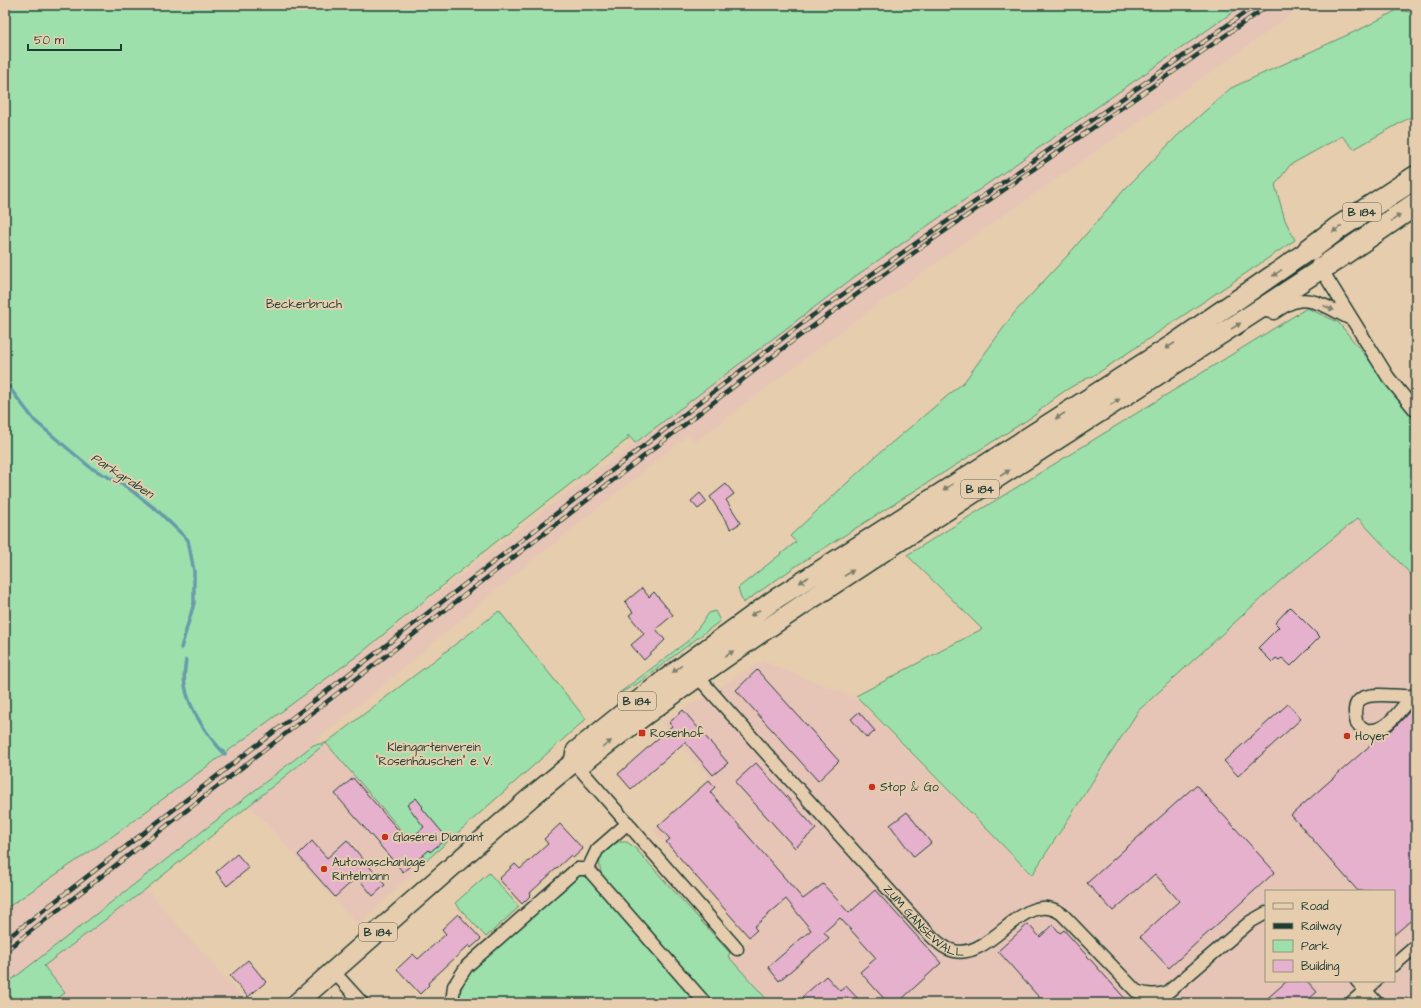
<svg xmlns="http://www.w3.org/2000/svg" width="1421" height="1008" font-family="'Architects Daughter',sans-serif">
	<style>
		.built { fill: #e6c5b7; fill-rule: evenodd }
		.green { fill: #9de0ab; stroke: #5e8e70 }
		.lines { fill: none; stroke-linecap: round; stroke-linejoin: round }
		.stream { stroke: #679baa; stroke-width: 3.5 }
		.building { fill: #e5b1cd; stroke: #1f3d34 }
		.street-casing { stroke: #1f3d34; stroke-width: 15 }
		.primary-casing { stroke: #1f3d34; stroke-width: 22 }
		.highway-casing { stroke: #1f3d34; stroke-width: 25 }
		.street { stroke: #e6cdae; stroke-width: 12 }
		.primary { stroke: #e6cdae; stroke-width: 19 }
		.highway { stroke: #e6cdae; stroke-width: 22 }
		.rail-casing { stroke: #1f3d34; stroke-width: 4.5 }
		.rail { stroke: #e6cdae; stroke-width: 3; stroke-dasharray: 9; stroke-linecap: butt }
		.oneway { fill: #797e6b }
		.poi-dot { fill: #c8321e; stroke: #e6cdae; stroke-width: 1.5 }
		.labels { text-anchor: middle; stroke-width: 4; stroke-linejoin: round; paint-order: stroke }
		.shield { fill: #e6cdae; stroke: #5b6859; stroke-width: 1 }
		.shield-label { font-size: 11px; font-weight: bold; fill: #1f3d34 }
		.park-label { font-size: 12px; fill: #25453a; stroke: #e6cdae }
		.poi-label { font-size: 12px; fill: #1f3d34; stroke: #e6cdae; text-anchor: start }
		.street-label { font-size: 12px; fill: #1f3d34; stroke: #e6cdae }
		.water-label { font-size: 13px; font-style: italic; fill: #25453e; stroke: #e6cdae }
	</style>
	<rect width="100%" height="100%" fill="#e6cdae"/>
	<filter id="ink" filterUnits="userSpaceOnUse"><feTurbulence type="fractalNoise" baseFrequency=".025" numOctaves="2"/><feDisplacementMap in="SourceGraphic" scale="8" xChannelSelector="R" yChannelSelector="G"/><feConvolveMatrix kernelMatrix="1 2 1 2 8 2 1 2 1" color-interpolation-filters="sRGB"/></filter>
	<g filter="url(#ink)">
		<path class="built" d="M1214 5H1304L1237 54 961 245 852 323 695 442 689 435 511 578 273 777 5 986V909L110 838 361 653 539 514 674 414 666 403Z
			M1358 518 1416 580V1003H770L731 959 751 940 653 830 710 779 661 723 762 661 854 697 1033 877 1140 710 1280 582ZM1266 891H1394V981H1266Z
			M326 743 427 860 358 925 249 805Z
			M146 889 247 1003H51L65 993 43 966Z"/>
		<path class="green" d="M5 5H1243L853 278 635 443 628 435V439L497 541 361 653 110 838 5 909Z
			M1397 10 1416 13V114L1354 149 1342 136 1290 165 1275 185 1285 220 1295 240 1095 375C1073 384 1052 398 1035 415L799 564 743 603 738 588 796 542 790 536 876 456 964 382 1015 312 1068 255 1124 190 1177 136 1231 88 1365 27Z
			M1307 308 1338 322 1416 418V580L1358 518 1279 582 1139 710 1032 875 856 696 982 629 907 555Z
			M499 611 586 719 427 860 326 743 146 889 44 966 65 993 51 1003H5V985L313 745 326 743Z
			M715 611 720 621 637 684 618 694 689 640 709 613Z
			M618 842H627L635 848 730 953 728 956 770 1003H711L608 886C596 868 595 852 618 842Z
			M489 873 519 907 486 937 455 903Z
			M580 875 590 879 698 1003H458C460 988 465 978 474 966L575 876Z"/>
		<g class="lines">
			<path class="stream" d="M5 382 35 421 91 468 127 487 158 511 188 540 194 571V603L181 648
				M186 660C185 668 183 677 185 685 188 708 209 738 225 754"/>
		</g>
		<path class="building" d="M726 484 734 494 726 500 741 523 731 529 710 497Z
			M700 493 707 502 698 509 691 501Z
			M642 588 649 597 654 592 673 615 656 629 665 640 644 660 631 645 644 634 629 615 633 612 625 602Z
			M1290 607 1320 637 1291 666 1282 658 1279 660 1276 658 1272 662 1258 648 1279 627 1275 623Z
			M757 670 839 761 818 781 736 690Z
			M1288 704 1301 719 1238 776 1224 761Z
			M1416 705V916L1394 935V891H1358L1291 815 1382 735 1393 729Z
			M683 710 728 763 713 775 685 742 631 789 618 774 672 726 669 723Z
			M859 712 875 731 867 738 851 719Z
			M756 763 816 829 795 848 735 782Z
			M353 778 408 841 424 827 407 805 416 798 423 807 422 808 447 838 430 852 429 850 403 872 335 794Z
			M709 780 715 787 710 792 803 899 823 884 849 913 875 890 941 963 903 998 907 1003H888L860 972 876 958 840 918 824 932 829 938 779 981 768 967 811 930 786 899 754 927 757 930 749 937 666 842 670 839 658 826Z
			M1196 785 1275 872 1169 968 1140 937 1179 901 1155 874 1113 911 1087 883Z
			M907 812 931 843 914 857 890 825Z
			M560 824 583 849 573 858 571 855 530 893 531 895 522 904 499 879 515 864 520 869 548 844 544 839Z
			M347 840 385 885 373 896 357 877 335 897 298 855 312 841 327 858Z
			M237 854 249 868 227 886 216 872Z
			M458 914 481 939 471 948 469 945 428 983 429 985 420 994 397 969 413 954 418 959 446 934 442 929Z
			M1028 924 1040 937 1053 925 1060 933 1064 930 1129 1003H1044L998 951Z
			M248 960 266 982 248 997 230 976Z
			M826 976 840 991 846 986 862 1003H807L802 997Z
			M1287 981H1307L1317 992 1304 1003H1262Z"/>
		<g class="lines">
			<g class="street-casing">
				<g id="street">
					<path d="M1318 264 1388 377 1416 411"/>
					<path d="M1262 310 1274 313C1281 308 1289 302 1297 301 1315 297 1336 312 1351 319"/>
					<path id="s1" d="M697 676 922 927C932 936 941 948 954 951 993 960 1024 886 1062 914L1136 991C1148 995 1156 996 1168 992L1250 922 1266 913"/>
					<path d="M1413 696C1390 698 1345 683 1357 724L1366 730C1390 733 1400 706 1416 693"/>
					<path d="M574 762 737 949"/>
					<path d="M588 869 705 1003"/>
					<path d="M1394 965 1416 946"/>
					<path d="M333 971 362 1003"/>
					<path d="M1357 981 1377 1003"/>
					<path d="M452 1003 454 986 467 966 577 869H588L597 850 628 823"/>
					<path d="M1351 1003 1376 981"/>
				</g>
			</g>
			<g class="primary-casing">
				<path id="primary" d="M574 762 576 751 663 681 774 600 1172 345 1309 250
					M297 1003 530 798 574 762H584C695 674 813 597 932 520 1061 436 1192 354 1321 269"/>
			</g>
			<g class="highway-casing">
				<path id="highway" d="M1309 250 1338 228 1416 177
					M1321 269 1416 204"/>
			</g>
			<use href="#street" class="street"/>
			<use href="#primary" class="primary"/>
			<use href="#highway" class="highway"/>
			<g class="rail-casing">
				<path id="rail" d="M5 940 809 318 1256 5
					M5 951 790 343 919 249 1269 5"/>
			</g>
			<use href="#rail" class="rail"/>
		</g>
		<defs><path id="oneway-solid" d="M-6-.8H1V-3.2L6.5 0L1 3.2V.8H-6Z"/></defs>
		<g class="oneway">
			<use href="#oneway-solid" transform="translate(1396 218) rotate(-34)"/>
			<use href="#oneway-solid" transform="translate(1337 229) rotate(144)"/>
			<use href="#oneway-solid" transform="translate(1277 273) rotate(145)"/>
			<use href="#oneway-solid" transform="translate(1329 308) rotate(25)"/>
			<use href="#oneway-solid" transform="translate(1236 326) rotate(-32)"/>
			<use href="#oneway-solid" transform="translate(1170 346) rotate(147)"/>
			<use href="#oneway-solid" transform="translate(1115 402) rotate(-33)"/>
			<use href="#oneway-solid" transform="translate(1060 416) rotate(147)"/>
			<use href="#oneway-solid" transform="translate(1005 473) rotate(-33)"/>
			<use href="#oneway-solid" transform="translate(948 487) rotate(147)"/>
			<use href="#oneway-solid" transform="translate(849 573) rotate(-33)"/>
			<use href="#oneway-solid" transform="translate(804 580) rotate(147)"/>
			<use href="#oneway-solid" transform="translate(755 613) rotate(146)"/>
			<use href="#oneway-solid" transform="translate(729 654) rotate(-35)"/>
			<use href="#oneway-solid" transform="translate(677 669) rotate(143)"/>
			<use href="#oneway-solid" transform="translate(607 744) rotate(-38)"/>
		</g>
	</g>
	<g class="poi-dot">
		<rect x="638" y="729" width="8" height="8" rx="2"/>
		<circle cx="1347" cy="736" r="4"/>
		<circle cx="872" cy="787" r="4"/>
		<circle cx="385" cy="837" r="4"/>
		<circle cx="324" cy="869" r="4"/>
	</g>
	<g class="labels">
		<g class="shield">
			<rect x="1343" y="203" width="38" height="18" rx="3"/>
			<rect x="961" y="480" width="38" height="18" rx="3"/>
			<rect x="618" y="692" width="38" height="18" rx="3"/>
			<rect x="359" y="923" width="38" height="18" rx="3"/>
		</g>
		<g class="shield-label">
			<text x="1362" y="216">B 184</text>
			<text x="980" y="493">B 184</text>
			<text x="637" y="705">B 184</text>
			<text x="378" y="936">B 184</text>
		</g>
		<g class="park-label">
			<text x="304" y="308">Beckerbruch</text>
			<text x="434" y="751">Kleingartenverein<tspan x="434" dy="14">"Rosenhäuschen" e. V.</tspan></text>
		</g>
		<g class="poi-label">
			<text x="650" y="737">Rosenhof</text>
			<text x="1355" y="740">Hoyer</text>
			<text x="880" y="791">Stop &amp; Go</text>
			<text x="393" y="841">Glaserei Diamant</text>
			<text x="332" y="866">Autowaschanlage<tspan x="332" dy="14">Rintelmann</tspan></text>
		</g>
		<g class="street-label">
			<text dy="4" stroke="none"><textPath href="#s1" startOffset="335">ZUM GÄNSEWALL</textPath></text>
		</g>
		<g class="water-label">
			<text transform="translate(123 475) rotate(33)" y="5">Parkgraben</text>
		</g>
	</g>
	<rect width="1421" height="1008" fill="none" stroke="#e6cdae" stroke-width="20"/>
	<rect x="10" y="10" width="1401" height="988" fill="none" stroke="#1f3d34" stroke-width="1.5" filter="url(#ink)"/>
	<rect x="1265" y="890" width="130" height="92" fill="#e6cdae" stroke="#96937d"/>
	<rect x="1273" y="903" width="20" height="6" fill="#e6cdae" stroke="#96937d"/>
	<text x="1301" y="910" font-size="12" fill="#1f3d34">Road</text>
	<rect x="1273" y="923" width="20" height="6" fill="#1f3d34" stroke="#96937d"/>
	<text x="1301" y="930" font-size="12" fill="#1f3d34">Railway</text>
	<rect x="1273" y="940" width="20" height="12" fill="#9de0ab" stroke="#96937d"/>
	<text x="1301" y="950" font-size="12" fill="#1f3d34">Park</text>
	<rect x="1273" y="960" width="20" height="12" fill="#e5b1cd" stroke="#96937d"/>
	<text x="1301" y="970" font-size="12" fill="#1f3d34">Building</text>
	<path d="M28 44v6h93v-6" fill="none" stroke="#1f3d34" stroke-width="2"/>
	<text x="34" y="44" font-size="12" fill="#1f3d34" stroke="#e6cdae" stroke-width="3" paint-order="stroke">50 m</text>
</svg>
